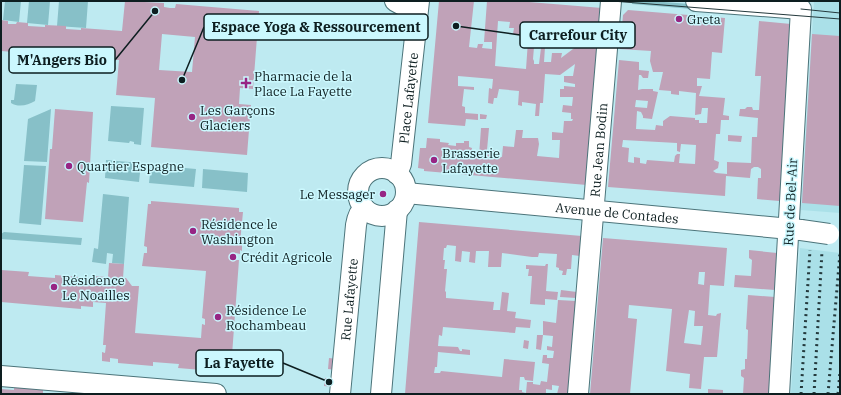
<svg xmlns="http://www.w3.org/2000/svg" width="841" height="395" font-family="'IBM Plex Serif',serif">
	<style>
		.built { fill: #aae0e8 }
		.green { fill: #87c0c8 }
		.building { fill: #c0a2b8; fill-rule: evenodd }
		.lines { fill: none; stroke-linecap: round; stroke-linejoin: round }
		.minor-casing { stroke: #4c747a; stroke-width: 22 }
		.minor { stroke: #fff; stroke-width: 20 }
		.tram { stroke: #24393c; stroke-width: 1 }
		.rail { stroke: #24393c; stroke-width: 3; stroke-dasharray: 2 4; stroke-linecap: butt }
		.minor-bridge-casing { stroke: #4c747a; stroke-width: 22; stroke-linecap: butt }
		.minor-bridge { stroke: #fff; stroke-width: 20 }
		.poi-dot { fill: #972584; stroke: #cbf8fe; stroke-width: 1.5 }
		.labels { text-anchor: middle; stroke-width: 3; stroke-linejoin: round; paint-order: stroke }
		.poi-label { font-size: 13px; fill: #0d1e20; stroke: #cbf8fe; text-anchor: start }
		.street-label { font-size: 13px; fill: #0d1e20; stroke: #cbf8fe }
		.leader { fill: none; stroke: #0d1e20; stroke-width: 1.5 }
		.callout-dot { fill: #0d1e20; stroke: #cbf8fe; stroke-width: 1.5 }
		.callout { fill: #cbf8fe; stroke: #0d1e20; stroke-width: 1.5 }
		.callout-label { font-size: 14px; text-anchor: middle; font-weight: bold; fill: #0d1e20 }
	</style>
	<rect width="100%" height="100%" fill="#beeaf1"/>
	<path class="built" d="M814 1H840V213L801 210Z
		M800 248 840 253V394H791Z"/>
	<path class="green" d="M5 1H21L19 22 3 20Z
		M29 1H50L48 25 27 23Z
		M59 1H88L86 28 57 26Z
		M632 1H651L729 7 728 12 632 4Z
		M16 84 37 85 35 101C28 105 19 108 11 103V100H14Z
		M111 106 144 108 141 145 134 144V142L130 141 129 143 108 141Z
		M51 109 47 162 24 161 28 119Z
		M106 160 141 163 139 182 105 178Z
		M24 165 46 166 41 225 19 223Z
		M151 165 196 169 194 187 149 183Z
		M203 169 248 173 247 192 202 188Z
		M103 194 129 197 124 264 112 263 113 254 107 253 106 264 92 262 94 248 98 249Z
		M4 232 82 238 81 245 1 239V234Z"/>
	<path class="building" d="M125 1 164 3V7L170 8H175L176 4 259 11 253 89 240 88 239 104 251 105 247 155 151 147 155 98 116 95 119 60 99 59V65L88 64V58L1 51V20L8 21V24H16L17 22 28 23V26L45 27V25L66 26V29L81 30V28L122 31ZM162 34 195 37 192 72 159 70Z
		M439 1H474L469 47 477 48 478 44H483L482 48 492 49V42H484L487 1H517L602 8 587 185 424 171V169L418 168 420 148H426L427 138 440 139V142L449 143 448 145 456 146V143H464V141H469V147L472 148 471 156H479L481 128H489L487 150H495L494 156 502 157 503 146 514 147 516 130H523L522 138H538L539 144 537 156 559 158 560 140H552V132L563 133 564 121H572L573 119H571V113L562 112 563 105 572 106 573 97H560V89H564V86L575 87V84L564 82V76H573L575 64 560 75 545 74 543 103H540L539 116H535L536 104 522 102V106L518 105 519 91 499 89 497 98H494L493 104 488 103 489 88 492 89 493 79 458 76V86L474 87V90L464 89 462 106 465 107V113L478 114V120L466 119 465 126 428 123ZM498 21 510 22 509 28H514L513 34 522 35 523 26 529 27 526 69 495 66ZM564 25 574 26 573 35H580V28L587 29 586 33 589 37 561 58 562 53H552L551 62H544L546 32 559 33V37L558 36 557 45H559V47L562 48ZM534 26 542 27 541 36 533 35ZM534 47 541 48 539 64H534V61L533 59Z
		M628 10 725 18 722 53 712 52 710 79 697 78V86H702L699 96 725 98 723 115 729 116V120H721L720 134H716L714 160 719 162 718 168 713 171 716 173 727 174V162L751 163 752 137H757L758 118 739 116 740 109H745L747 107H752L753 110H759L761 76H755L759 21 791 24 781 199 779 201 757 199 758 178H761V169L758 167H754L751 169 750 178 726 176 725 196 608 187 619 60 639 62V70L649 71 648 78H643L641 75H639L638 90 642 89H653V91L658 92 652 119 643 118V116L641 112 637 111 636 129 655 130 656 125 663 126V121L670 116 695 118V120H699V123H707L708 108H702L701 114 695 115 696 93 679 91V95L671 94V91L659 90 663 72H653L650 61 651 51 620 49 623 15ZM636 100 648 101 647 108 635 107ZM623 140 677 143V151L680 152 681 144 696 145 695 164 679 163 680 154H677L675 156 674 162 647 160 646 164 640 163V158L634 157V163L628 162 629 148 622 147Z
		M812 34 840 36V206L802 203Z
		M55 109 93 112 89 183 87 182 83 222 45 219 50 149H52Z
		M480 114 487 115 486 119H480Z
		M728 135 742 136 741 142 728 141Z
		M151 201 239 208V212H243L240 243H242V251L240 250V254L236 253 235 260H239L232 355 228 354 227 363H231L230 372 222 371V367H214V371L178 368 179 364 153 362V366L118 363V359L110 358V362L102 361V352L105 353 106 345H103L106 303 93 302V307L81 306V309L1 302V270L29 272 28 276 55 278V275L91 278V276L108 277 109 263 124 264 123 278H126L132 286H139L135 333 201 338 202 324 205 325V319L202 318 206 271 142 266 144 253H147V247L144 246 148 204H151Z
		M419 222 582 236 580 256 572 255 571 269H567L566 275H562L563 271 559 270V268L556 267 557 254 539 253 538 257H532L502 253 501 267H488L489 251H476L475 263 469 262 470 252 462 251 461 262 455 261 456 246 447 245 446 248H444L443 260H445L444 269H447L445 291 446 292V298L494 302 493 310H500L502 292 509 293 507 311 516 312 515 318 531 320 530 328 516 327 515 333 443 327 442 336 439 335 438 346 458 347 460 351H462V349L470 350V355L438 352 437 367H435L434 373H440L441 371 502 377 504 359 535 362 533 381 525 380 524 377H520L519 390H522V392L526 393 527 382H533V384L540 385 541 381 547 382 549 364 542 363 543 355H547V358H553L554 351 547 350V346L552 347 553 336 543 335V321L556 323 558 300 576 301 568 394H557L559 386 552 385V390L546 389V394H405Z
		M603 238 727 248 724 286 710 285 708 315 716 316 717 314 721 313 717 357H704L701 389 689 388 690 374 666 371 672 309 629 305 628 318 637 319 630 394H590ZM699 272H705L704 285 698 284ZM689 310 695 311 694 326H703L701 345 684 343Z
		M749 250 777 253 775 290 734 287 735 275 751 276 752 260 749 258Z
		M546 264H548L546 291 558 292 557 300 545 299V305L530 304 532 276H528L529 269H526V265L545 266Z
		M561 290 577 292 576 298 560 297Z
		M748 295 775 297 769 394H743L744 378 741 376V370L745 369V359H747L748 330 746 329Z
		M537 335H543L541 350 536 349Z
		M524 340 529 341 528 349 523 348Z
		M329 358 337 359 336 370 328 369Z
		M325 378H334L333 387 324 386Z
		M14 387 43 390V394H1V389L14 390Z
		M708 389 723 390V394H708Z"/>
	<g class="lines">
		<g class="minor-casing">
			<g id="minor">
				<path d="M395 1 406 7 416 22"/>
				<path d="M696 1 801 9 779 394"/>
				<circle cx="382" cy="192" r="24"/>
				<path id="s1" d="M397 174 401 164 419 1"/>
				<path id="s2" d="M406 193 801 230"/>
				<path d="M1 376 216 394"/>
				<path id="s3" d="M340 394 356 225C357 219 359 212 364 208"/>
				<path d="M381 394 397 210"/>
				<path id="s4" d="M578 394 611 1"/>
			</g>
		</g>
		<use href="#minor" class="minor"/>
		<path class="tram" d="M612 1 840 19
			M801 9 840 13"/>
		<path class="rail" d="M801 394 810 250
			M814 394 822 251
			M828 394 840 253
			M838 394 840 372"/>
		<g class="minor-bridge-casing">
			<path id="minor-bridge" d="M801 230 829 234"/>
		</g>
		<use href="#minor-bridge" class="minor-bridge"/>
	</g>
	<g class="poi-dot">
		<circle cx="679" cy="19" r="4"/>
		<path d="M244 77h4v4h4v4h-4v4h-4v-4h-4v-4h4z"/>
		<circle cx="192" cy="117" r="4"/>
		<circle cx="434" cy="160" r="4"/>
		<circle cx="69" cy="166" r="4"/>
		<circle cx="383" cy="194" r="4"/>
		<circle cx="193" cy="231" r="4"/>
		<circle cx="233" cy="257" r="4"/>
		<circle cx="54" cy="287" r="4"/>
		<circle cx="218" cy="317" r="4"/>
	</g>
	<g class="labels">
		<g class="poi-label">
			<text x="687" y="24">Greta</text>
			<text x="254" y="81">Pharmacie de la<tspan x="254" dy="15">Place La Fayette</tspan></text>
			<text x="200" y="115">Les Garçons<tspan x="200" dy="15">Glaciers</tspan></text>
			<text x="442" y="158">Brasserie<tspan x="442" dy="15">Lafayette</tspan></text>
			<text x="77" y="171">Quartier Espagne</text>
			<text x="375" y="199" text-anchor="end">Le Messager</text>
			<text x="201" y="229">Résidence le<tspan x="201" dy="15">Washington</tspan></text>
			<text x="241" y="262">Crédit Agricole</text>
			<text x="62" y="285">Résidence<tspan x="62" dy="15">Le Noailles</tspan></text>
			<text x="226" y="315">Résidence Le<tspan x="226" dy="15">Rochambeau</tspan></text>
		</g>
		<g class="street-label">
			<text dy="5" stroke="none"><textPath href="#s1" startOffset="77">Place Lafayette</textPath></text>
			<text dy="5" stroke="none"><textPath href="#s4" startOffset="245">Rue Jean Bodin</textPath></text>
			<text transform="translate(790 202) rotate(-87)" y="5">Rue de Bel-Air</text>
			<text dy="5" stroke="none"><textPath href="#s2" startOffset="212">Avenue de Contades</textPath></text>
			<text dy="5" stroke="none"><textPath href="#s3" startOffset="95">Rue Lafayette</textPath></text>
		</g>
	</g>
	<path class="leader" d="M182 80L204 27M456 26L520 35M155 11L115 60M329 382L283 363"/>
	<g class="callout-dot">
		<circle cx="182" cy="80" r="4"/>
		<circle cx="456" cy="26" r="4"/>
		<circle cx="155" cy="11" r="4"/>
		<circle cx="329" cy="382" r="4"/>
	</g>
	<g class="callout">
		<rect x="204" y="14" width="224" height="26" rx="4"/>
		<rect x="520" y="22" width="115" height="26" rx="4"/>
		<rect x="9" y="47" width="106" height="26" rx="4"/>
		<rect x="196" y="350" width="87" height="26" rx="4"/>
	</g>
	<g class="callout-label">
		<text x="316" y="32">Espace Yoga &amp; Ressourcement</text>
		<text x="578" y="40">Carrefour City</text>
		<text x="62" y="65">M'Angers Bio</text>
		<text x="239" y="368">La Fayette</text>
	</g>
	<rect width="841" height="395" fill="none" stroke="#0d1e20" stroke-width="4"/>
</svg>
